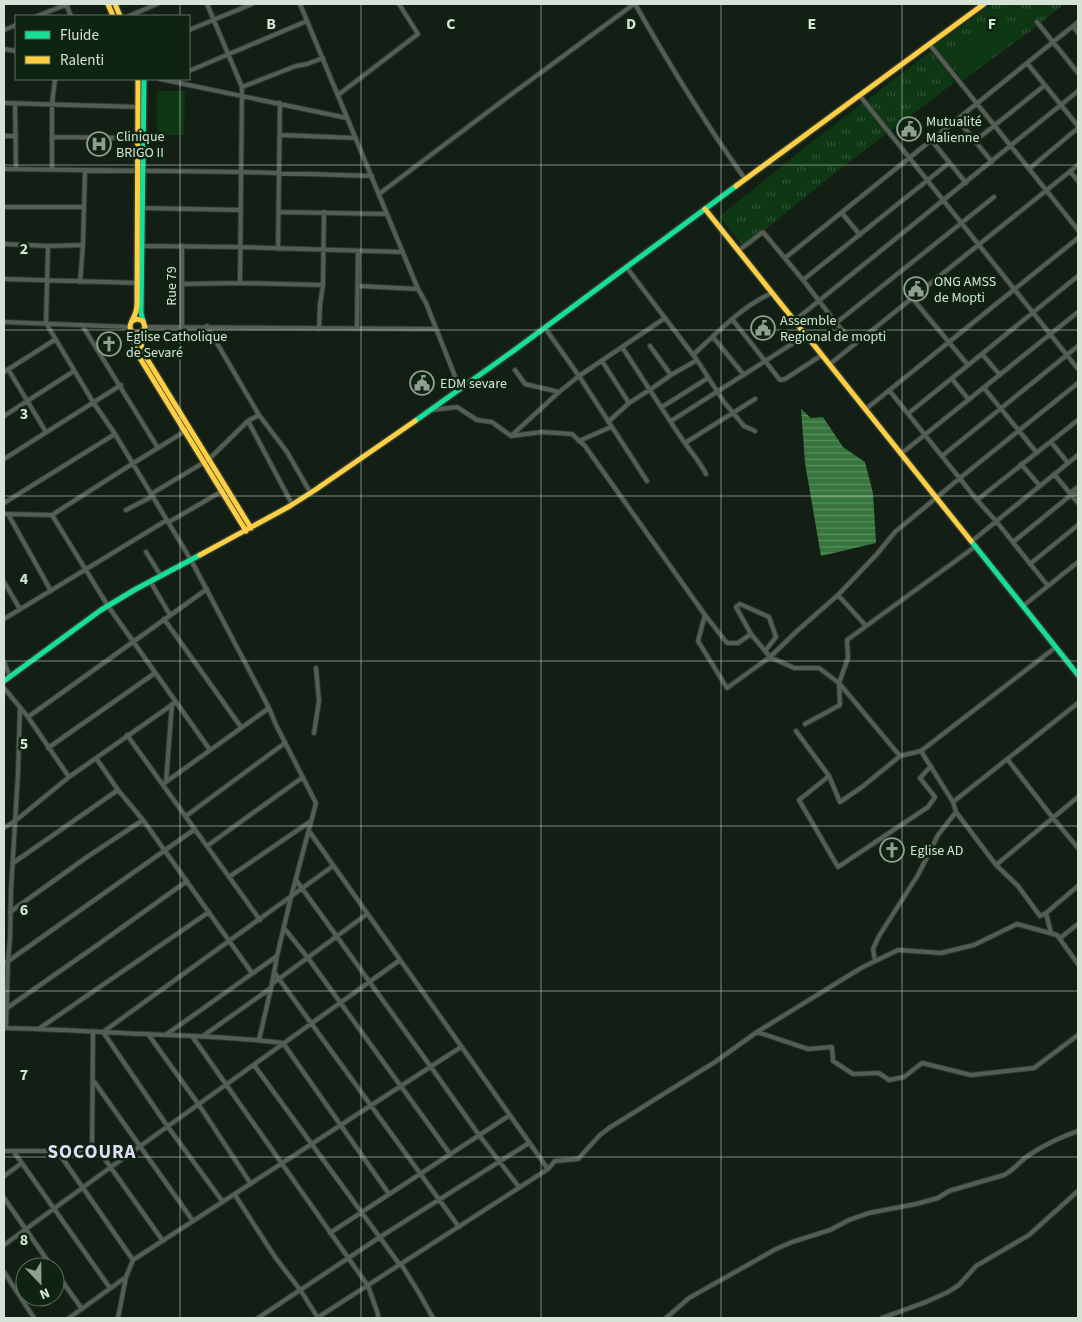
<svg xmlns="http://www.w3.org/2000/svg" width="1082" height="1322" font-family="'Source Sans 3',sans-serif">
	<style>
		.grass { fill: url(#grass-tufts) }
		.pitch { fill: #0e3714 }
		.water { fill: url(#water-rules) }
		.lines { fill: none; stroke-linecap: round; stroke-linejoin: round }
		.street-casing { stroke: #2f3a30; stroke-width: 6 }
		.fast-casing { stroke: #2f3a30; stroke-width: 8 }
		.slow-casing { stroke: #2f3a30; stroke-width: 8 }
		.street { stroke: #545e54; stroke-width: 4 }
		.fast { stroke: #16e098; stroke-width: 5 }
		.slow { stroke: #ffcf43; stroke-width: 5 }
		.grid { fill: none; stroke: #d5e3d6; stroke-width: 1; stroke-opacity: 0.55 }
		.labels { text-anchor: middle; stroke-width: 5; stroke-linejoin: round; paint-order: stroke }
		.poi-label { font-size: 14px; fill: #d5e3d6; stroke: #0e2410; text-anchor: start }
		.street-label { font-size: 14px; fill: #d5e3d6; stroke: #0e2410 }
		.district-label { font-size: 19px; font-weight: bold; letter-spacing: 1px; fill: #e3dcfa; stroke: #0e2410 }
		.grid-label { font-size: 16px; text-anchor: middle; font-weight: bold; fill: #d5e3d6; stroke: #0e2410; stroke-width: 5; stroke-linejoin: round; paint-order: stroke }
	</style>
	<defs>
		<pattern id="grass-tufts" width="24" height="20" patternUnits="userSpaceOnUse" patternTransform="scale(1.25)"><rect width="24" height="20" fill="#0e3714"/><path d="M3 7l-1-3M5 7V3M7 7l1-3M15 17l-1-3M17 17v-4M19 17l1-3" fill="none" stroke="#305435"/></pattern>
		<pattern id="water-rules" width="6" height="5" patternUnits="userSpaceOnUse" patternTransform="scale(1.25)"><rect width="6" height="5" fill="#36753c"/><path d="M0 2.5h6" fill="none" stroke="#5c8f61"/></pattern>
	</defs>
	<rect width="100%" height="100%" fill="#131f14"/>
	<path class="grass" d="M992 4H1064L1028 33 963 80 934 46Z
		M931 51 955 82 835 173 744 247 719 217 813 141Z"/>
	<path class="pitch" d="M1000 18 1015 39 968 74 951 54Z
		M157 91H185L184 135H157Z"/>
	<path class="water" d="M801 409 811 418 823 417 843 447 865 462 873 493 876 543 821 556 805 463Z"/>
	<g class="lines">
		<g class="street-casing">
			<path id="street" d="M66 4 71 16
				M207 4 242 87 240 283
				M300 4 418 289 426 303 460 389
				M635 4C669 64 705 123 745 179
				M37 16 68 4
				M129 16 157 4
				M1037 22 1078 73
				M1073 26 1078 33
				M4 30 16 25
				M189 30 252 4
				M930 45 1078 230
				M4 49 16 51
				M1027 63 1078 126
				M189 71 307 21
				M160 79 347 118
				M242 87 296 66 307 64 323 58
				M338 95 418 34 399 4
				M860 96 1078 369
				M4 103 139 107
				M15 103 16 169
				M958 120 992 162
				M280 135 356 138
				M4 136H16
				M53 137 139 138
				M932 141 966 183
				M975 141 1045 85
				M4 169 242 172 372 176
				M52 169V104L55 79
				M1029 169 1078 128
				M1070 171 1078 181
				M379 194 505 99 634 4
				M4 207H84
				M140 208 241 210
				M279 212 387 214
				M842 213 860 235
				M4 244 48 246 83 245
				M48 246 46 323 93 402 115 434 191 560 269 708 276 725 316 803 291 897 277 956 272 984 259 1040
				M140 246 241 247 403 252
				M278 249 280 103
				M738 251 763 232 803 280 836 323 855 344
				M785 258 1078 22
				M627 268 697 360 724 402 744 426 755 431
				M4 279 140 283
				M803 280 949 163
				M80 282 83 245 85 170
				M182 284 240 283 323 285
				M358 286 418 289
				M912 298 968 365
				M732 319 780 380 785 379 822 355
				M794 321 1078 91
				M4 322 130 327
				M836 323 994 197
				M82 325 158 448
				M182 326V246
				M207 326 259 415 287 452 310 492
				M145 327 435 329
				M357 328 358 251
				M545 328 579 376 647 481
				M319 329 320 305 323 285 324 212
				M713 337 744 375
				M650 346 671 375
				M622 347C643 379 663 411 684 442 692 453 700 462 706 474
				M982 354 1000 375
				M693 355C717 333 742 306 772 293
				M602 361 629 403
				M830 364 1078 165
				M8 369 46 432
				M515 370 525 384 559 392 579 376 665 318
				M4 372 56 339
				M952 379 969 400
				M984 388 1037 453
				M889 390 977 500 996 521 1048 586
				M662 407 708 378
				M866 409 1078 238
				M432 410 457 407 477 420 492 422 511 436 542 432 572 434 585 446 705 615 698 641 727 688 770 657 797 631 838 595 877 554 895 532 960 478 1078 383
				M909 413 1078 276
				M4 416 74 371
				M248 421 292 504
				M671 421 806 335
				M608 422 629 403 654 387 671 375 697 360
				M511 436 559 392
				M579 441 611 427
				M1051 442 1068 463
				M685 443 755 399
				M902 453 1078 312
				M942 456 1078 346
				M4 459 121 385
				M1021 464 1040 486
				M1054 474 1078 503
				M1070 493 1078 487
				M151 494 208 460 248 421 259 415
				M977 500 1078 420
				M4 503 115 434
				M126 510 153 496
				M4 514 52 515 132 464 187 430
				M8 514 51 591
				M52 515 108 606 210 750
				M169 522 224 490
				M972 541 1078 455
				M1013 542 1071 495 1078 493
				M146 552 161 576
				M1030 564 1078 525
				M150 581 170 615
				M4 582 20 609
				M838 595 866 626
				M1023 606 1078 562
				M705 615 727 643H738L751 634 770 657 794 668H819L839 683 900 756 921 751
				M4 619 167 520
				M164 619 241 727
				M751 634 736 607 740 604 769 617 776 637 765 651
				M1056 647 921 751 953 802 1078 703
				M4 662 10 677
				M4 688 28 717 69 777
				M28 717 207 589
				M805 724 840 705 839 683 848 658 847 640 976 546
				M796 731 829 776 799 800 838 867 928 807 935 797 920 778 931 766
				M314 733 319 701 316 668
				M127 735 260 920
				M48 748 155 673
				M96 758 118 790 143 820 252 973
				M1008 760 1053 818 1078 848
				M829 776 840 802 862 787 900 756
				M166 782 172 704
				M163 784 269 708
				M953 802 956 812 996 865 1078 797
				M186 816 285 743
				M4 828 15 821 69 777 176 702
				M309 831 548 1169
				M207 846 303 777
				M13 863 118 790
				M996 865 1018 886 1040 916 1046 913
				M229 877 311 821
				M296 880 431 1067 479 1135 519 1187
				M10 912 87 857 143 820
				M284 928 308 958 450 1154
				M1051 933 1046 913 1078 886
				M1060 938 1078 924
				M875 961 873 949 879 936 918 875 938 835 956 812
				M4 964 195 829
				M274 972 459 1227
				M272 984 367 914
				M7 1008 96 946 187 881
				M4 1028C51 1029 98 1032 146 1034 192 1036 238 1037 283 1043L389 1194
				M6 1028 8 961 10 938 11 890 18 773 20 707
				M40 1028 209 912
				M757 1032 808 1049 832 1047 833 1061 853 1074 879 1073 889 1080 904 1077 922 1063 971 1075 1034 1068 1078 1035
				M148 1034 199 1105 251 1184
				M167 1034 277 956
				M192 1036 368 1286 378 1314V1318
				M203 1036 271 988
				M254 1065 400 1265
				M93 1080 193 1221
				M4 1151H99L163 1241
				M92 1151 93 1031
				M14 1152 110 1288
				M58 1152 133 1260
				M4 1176 22 1163
				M235 1195 275 1257 301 1291 318 1318
				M4 1198 52 1267
				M223 1202 168 1127 103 1032 333 866
				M330 1233 510 1115
				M4 1245 111 1167 400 960
				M401 1264 419 1293 433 1318
				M55 1271 82 1309
				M4 1272 34 1318
				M69 1318 126 1277
				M118 1318 126 1277 133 1260 461 1047
				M258 1318 380 1237 529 1143
				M317 1318 548 1169 555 1161 578 1159 600 1135 609 1128 715 1062 757 1032 861 968 898 950 941 953 974 945 1017 924 1057 935 1078 964
				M666 1318 689 1298 776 1249 792 1242 830 1230 849 1220 869 1213 916 1204 938 1198 949 1191 1004 1175C1014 1170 1020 1161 1029 1155 1044 1145 1061 1137 1078 1131
				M882 1318 926 1302 948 1292 959 1285 976 1266 1029 1235 1078 1191"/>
		</g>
		<g class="fast-casing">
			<path id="fast" d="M143 321 141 313 144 79
				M415 421 516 349 736 186
				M971 541 1078 675
				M4 681 101 610 136 589 200 555"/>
		</g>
		<g class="slow-casing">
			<path id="slow" d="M108 4 113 16
				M115 4 120 16
				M736 186 984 4
				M705 209 971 541
				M132 321 137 319 143 321 145 327 142 332 134 334C126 326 132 323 135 314 137 310 137 306 137 301L138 79
				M132 332 133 340 138 355 246 531
				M143 332 140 341 144 354 251 528
				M200 555 290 506 315 490 415 421"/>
		</g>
		<use href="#street" class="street"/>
		<use href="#fast" class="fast"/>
		<use href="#slow" class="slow"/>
	</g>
	<path class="grid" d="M180 4V16M361 4V1318M541 4V1318M721 4V1318M902 4V1318M180 79V1318M4 165H1078M4 330H1078M4 496H1078M4 661H1078M4 826H1078M4 991H1078M4 1157H1078"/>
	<defs>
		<g id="civic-ring" transform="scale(1.25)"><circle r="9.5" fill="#0e2410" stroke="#919e92" stroke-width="1.5"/><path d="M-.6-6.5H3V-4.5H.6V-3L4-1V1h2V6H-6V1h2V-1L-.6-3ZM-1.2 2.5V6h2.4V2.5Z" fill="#919e92"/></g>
		<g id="hospital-ring" transform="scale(1.25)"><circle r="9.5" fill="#0e2410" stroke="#919e92" stroke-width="1.5"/><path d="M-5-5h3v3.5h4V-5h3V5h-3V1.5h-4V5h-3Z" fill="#919e92"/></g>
		<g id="church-ring" transform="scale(1.25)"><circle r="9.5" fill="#0e2410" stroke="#919e92" stroke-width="1.5"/><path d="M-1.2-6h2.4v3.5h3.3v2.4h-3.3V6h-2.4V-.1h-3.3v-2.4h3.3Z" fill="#919e92"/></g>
	</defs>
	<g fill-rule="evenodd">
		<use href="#civic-ring" x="909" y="129"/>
		<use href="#hospital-ring" x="99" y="144"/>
		<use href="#civic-ring" x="916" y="289"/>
		<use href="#civic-ring" x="763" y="328"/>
		<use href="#church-ring" x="109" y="344"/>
		<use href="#civic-ring" x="422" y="383"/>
		<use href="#church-ring" x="892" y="850"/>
	</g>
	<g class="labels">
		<g class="poi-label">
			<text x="926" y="126">Mutualité<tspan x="926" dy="16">Malienne</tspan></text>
			<text x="116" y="141">Clinique<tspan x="116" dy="16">BRIGO II</tspan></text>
			<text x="934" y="286">ONG AMSS<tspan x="934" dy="16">de Mopti</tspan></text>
			<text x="780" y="325">Assemble<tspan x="780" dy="16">Regional de mopti</tspan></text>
			<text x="126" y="341">Eglise Catholique<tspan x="126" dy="16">de Sevaré</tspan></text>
			<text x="440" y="388">EDM sevare</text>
			<text x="910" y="855">Eglise AD</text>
		</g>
		<g class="street-label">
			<text transform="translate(171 286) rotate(-90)" y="5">Rue 79</text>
		</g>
		<g class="district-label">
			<text x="92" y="1158">SOCOURA</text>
		</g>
	</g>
	<g class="grid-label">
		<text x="271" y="29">B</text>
		<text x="451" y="29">C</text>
		<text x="631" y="29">D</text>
		<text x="812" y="29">E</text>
		<text x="992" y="29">F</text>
		<text x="24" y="254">2</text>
		<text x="24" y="419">3</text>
		<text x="24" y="584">4</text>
		<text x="24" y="749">5</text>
		<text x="24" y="915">6</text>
		<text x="24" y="1080">7</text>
		<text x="24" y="1245">8</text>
	</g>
	<rect width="1082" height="1322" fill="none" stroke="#d5e3d6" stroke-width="10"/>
	<rect x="15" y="15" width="175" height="65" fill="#0e2410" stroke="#5e705f"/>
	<rect x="25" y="31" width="25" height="8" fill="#16e098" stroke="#5e705f"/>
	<text x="60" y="40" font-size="15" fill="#d5e3d6">Fluide</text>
	<rect x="25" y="56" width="25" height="8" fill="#ffcf43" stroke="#5e705f"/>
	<text x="60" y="65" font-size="15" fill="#d5e3d6">Ralenti</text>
	<g transform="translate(40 1282) rotate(158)"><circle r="24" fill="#0e2410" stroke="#5e705f"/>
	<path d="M0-4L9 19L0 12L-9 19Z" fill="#919e92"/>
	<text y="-8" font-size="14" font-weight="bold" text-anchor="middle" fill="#d5e3d6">N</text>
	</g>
</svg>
